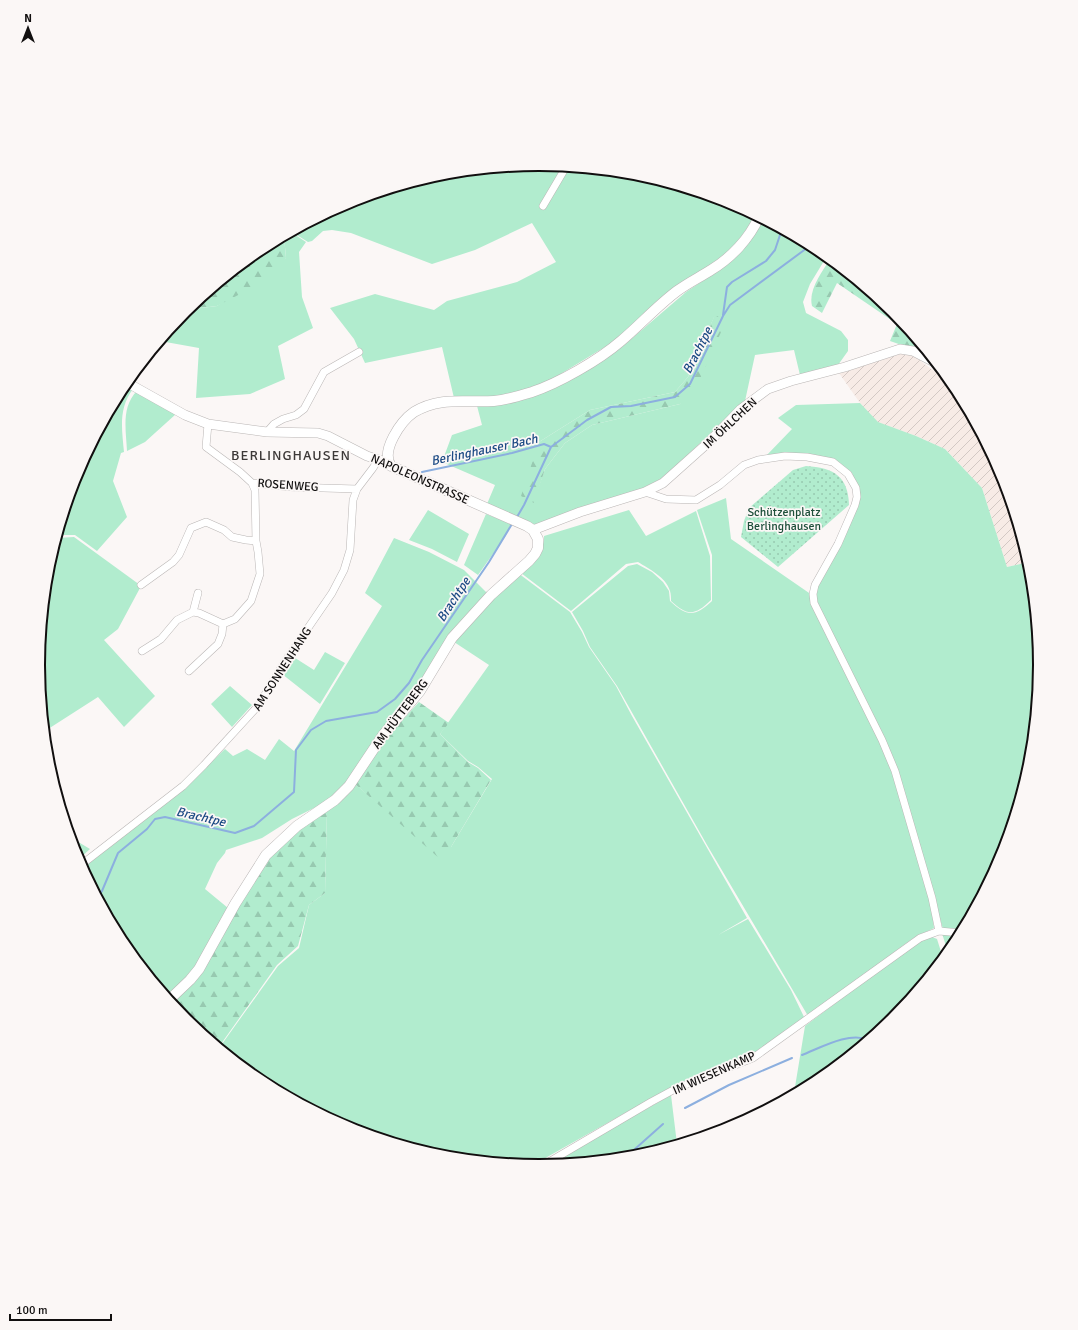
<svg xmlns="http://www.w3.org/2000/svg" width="1078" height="1330" font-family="Signika,sans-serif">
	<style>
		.industrial { fill: url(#industrial-furrows) }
		.grass { fill: #b1ecce; fill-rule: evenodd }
		.forest { fill: url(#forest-firs) }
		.park { fill: url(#park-dots) }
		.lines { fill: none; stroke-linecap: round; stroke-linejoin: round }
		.stream { stroke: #8cafdf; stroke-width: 2 }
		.minor-casing { stroke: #bab6b5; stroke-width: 8 }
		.tertiary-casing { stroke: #bab6b5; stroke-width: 10 }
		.secondary-casing { stroke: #bab6b5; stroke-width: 11 }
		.minor { stroke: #fff; stroke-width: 7 }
		.tertiary { stroke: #fff; stroke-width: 9 }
		.secondary { stroke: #fff; stroke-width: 10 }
		.labels { text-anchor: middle; stroke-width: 3.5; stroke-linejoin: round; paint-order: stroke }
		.street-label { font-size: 12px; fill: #110f0f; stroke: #fbf7f6 }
		.park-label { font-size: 12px; fill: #1d4f3a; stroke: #fbf7f6 }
		.water-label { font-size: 13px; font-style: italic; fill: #1c4a84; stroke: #fbf7f6 }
		.quarter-label { font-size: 14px; letter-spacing: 1px; fill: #3d3938; stroke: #fbf7f6 }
		.rim { fill: none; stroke: #110f0f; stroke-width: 2 }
	</style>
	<defs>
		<pattern id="industrial-furrows" width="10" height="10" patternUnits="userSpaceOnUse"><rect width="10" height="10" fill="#f7ebe6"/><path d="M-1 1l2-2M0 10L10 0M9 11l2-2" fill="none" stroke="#d3c8c4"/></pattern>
		<pattern id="forest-firs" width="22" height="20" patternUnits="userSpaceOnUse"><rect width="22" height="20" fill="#b1ecce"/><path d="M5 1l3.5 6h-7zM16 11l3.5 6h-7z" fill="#97c9b0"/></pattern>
		<pattern id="park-dots" width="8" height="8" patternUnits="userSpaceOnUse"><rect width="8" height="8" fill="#b1ecce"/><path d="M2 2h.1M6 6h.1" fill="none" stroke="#97c9b0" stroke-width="1.8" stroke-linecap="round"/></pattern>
	</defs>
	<rect width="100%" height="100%" fill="#fbf7f6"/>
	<path class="industrial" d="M900 354H911L956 387 1002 473 1019 530H1017L1016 535 1021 551H1026L1029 562 1007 567 982 488 945 449 916 436 877 422 860 403 839 373Z"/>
	<path class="grass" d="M539 164 637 174 731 202 756 216 727 256 618 339 536 389 498 399 454 398 442 347 365 363 354 339 330 308 375 294 434 310 447 301 517 282 556 262 532 223 475 250 432 264 351 233 332 230 323 231 312 241 308 242 292 232 347 202 441 174Z
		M763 220 818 249 827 256 810 284 803 302 806 313 841 331 848 340V351L838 365 800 375 794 350 755 355 745 401 661 480 643 489 533 526 487 504 495 485 442 462 452 435 482 425 476 402 497 404 582 372 622 347 686 292 713 274 730 259 761 224ZM715 315 680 404 592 425 565 443 545 469 533 503 539 442 590 410 675 392 688 377Z
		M291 232 306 242 299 252 302 297 313 328 278 346 285 379 250 394 196 398 199 348 160 341 185 310 217 306 286 258 284 236Z
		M125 384 133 389C118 409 122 429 124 452L121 453 113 481 127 517 97 551 75 535H57L76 473Z
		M137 391 176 414 145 442 127 451C126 430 121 407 137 391Z
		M860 403 878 422 916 436 945 449 982 488 1007 567 1029 562 1030 567 1040 665 1030 763 1002 857 962 931 943 929 896 771 815 603 817 586 859 490 852 473 834 459 765 457 792 429 778 418 796 405Z
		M726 498 731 539 812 595 894 771 931 899 934 928 912 939 808 1016 707 845 617 686 590 647 583 631 572 612 628 566 637 564 652 572 663 582 669 591 670 601C687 617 695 617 712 601V555L697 510Z
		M428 510 469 534 457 562 432 549 409 540Z
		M629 510 646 536 696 511 710 556 711 600C695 616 687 616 671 601 671 598 671 594 670 591 666 577 649 569 638 562L626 564 571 611 521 573C531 562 545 551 544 536Z
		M486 514 511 524 505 537 478 575 464 565Z
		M74 537 140 585V588L118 629 104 640 155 696 124 727 98 697 45 731 38 665 48 567 57 538Z
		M394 538 429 552 464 570 488 594 433 663 406 704 340 790 326 802 292 819 262 838 226 850 225 853 217 863 205 889 228 908 208 948 189 977 166 997 122 943 81 866 184 788 225 749 233 756 247 749 265 760 279 739 294 751 382 606 365 593Z
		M518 573 570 612 582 632 589 647 616 686 632 716 747 918 718 935 748 919 791 990 805 1019 752 1056 648 1100 533 1165 441 1156 347 1128 260 1081 185 1019 186 1018 222 1044 278 966 299 948 309 905 325 893 327 809 355 784 388 812 451 847 492 779 478 767 468 761 440 734 489 665 454 642 467 626Z
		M325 652 345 663 320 704 282 674 292 656 314 670Z
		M230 686 252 705 232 727 211 704Z
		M70 837 90 849 78 860Z
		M932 937 937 939 943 958 893 1019 817 1082 792 1095 795 1087 805 1026 921 939Z
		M671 1095 677 1144 637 1156 547 1165Z"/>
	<path class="forest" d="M284 236 286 258 271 278 217 306 185 310 261 248Z
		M830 259 893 311 931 357 919 351 890 341 897 324 837 283 822 313 812 306C808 290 822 272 830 259Z
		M715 315 726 321 695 390 680 404 592 425 565 443 545 469 534 503 521 496 539 442 590 410 675 392 688 377Z
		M419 702 449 723 440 734 468 762 478 768 491 780 451 847 440 859 355 784 383 741Z
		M327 809 325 893 309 905 298 946 277 965 221 1044 186 1019H185L171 1003 273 853 302 824Z
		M942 933 960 936 955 944 948 953Z"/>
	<path class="park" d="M806 466C834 468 848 476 849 505L778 567 741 537 744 521 749 508 793 470Z"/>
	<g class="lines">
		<path class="stream" d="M723 315 727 287 732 282 766 261 775 250 782 229
			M122 388 124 390
			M422 472 512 453 544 444 551 447
			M517 517 524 505 551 447 587 420 611 407 631 406 675 397 690 384 723 316 730 305 811 245
			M98 897 102 891 118 853 147 829 155 819 165 817 235 833 254 826 294 792 296 750 311 730 326 721 377 712 395 699 409 683 422 660 489 562 512 524
			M802 1055C820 1048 850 1031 868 1040
			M685 1108 729 1085 792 1058
			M626 1157 663 1124"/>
		<g class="minor-casing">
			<path id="minor" d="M543 206 566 167
				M208 424 206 447 240 472 252 483 290 487 357 489
				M267 432 274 424 283 419 296 415 304 409 324 372 359 352
				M645 492 666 499 696 500 720 485 744 465 758 460 785 456 807 457 833 462 848 474 856 488 857 497 855 505 838 544 815 585 813 594 814 603 882 740 895 771 932 898 939 931
				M141 585 173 562 179 555 191 528 206 522 224 530 232 537 246 540 256 541
				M193 612 198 593
				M142 651 161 639 177 620 193 612 199 613 223 624 235 619 251 601 260 574 258 552 256 541 255 490 252 483
				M189 671 218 644 222 634 223 624
				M81 865 183 786 204 765 258 706 284 663 332 593 344 570 350 550 353 500 357 489 373 468 378 460
				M542 1166 651 1102 675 1089 753 1058 920 938 939 931 961 933"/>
		</g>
		<g class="tertiary-casing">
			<path id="tertiary" d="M126 382 185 415 208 424 267 432 318 433 328 436 367 456 389 463
				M533 530 580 512 645 492 663 483 710 441 741 409 768 389 791 381 845 367 900 349 913 351 936 363"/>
		</g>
		<g class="secondary-casing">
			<path id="secondary" d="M169 1000 190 980 199 969 235 904 266 855 297 826 335 800 349 786 383 735 420 691 452 638 491 595 529 561 535 554 538 548V539L533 530 527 526 391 466C380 451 401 421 414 412 441 396 465 403 494 401 507 400 519 396 532 392 559 383 599 360 621 341 640 325 657 306 677 291 688 283 700 277 711 270 731 258 749 239 759 217"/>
		</g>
		<use href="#minor" class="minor"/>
		<use href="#tertiary" class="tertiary"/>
		<use href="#secondary" class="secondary"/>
	</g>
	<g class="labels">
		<g class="street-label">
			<text transform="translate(730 423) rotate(-43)" y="4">IM ÖHLCHEN</text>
			<text transform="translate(420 479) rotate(24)" y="4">NAPOLEONSTRASSE</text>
			<text transform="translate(288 485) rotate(4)" y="4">ROSENWEG</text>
			<text transform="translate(282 669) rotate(-57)" y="4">AM SONNENHANG</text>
			<text transform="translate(400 714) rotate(-53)" y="4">AM HÜTTEBERG</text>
			<text transform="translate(714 1073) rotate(-24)" y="4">IM WIESENKAMP</text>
		</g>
		<g class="park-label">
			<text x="784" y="516">Schützenplatz<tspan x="784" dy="14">Berlinghausen</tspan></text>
		</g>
		<g class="water-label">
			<text transform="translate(697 350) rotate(-63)" y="5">Brachtpe</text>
			<text transform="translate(484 449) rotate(-12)" y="5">Berlinghauser Bach</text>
			<text transform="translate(453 599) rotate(-57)" y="5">Brachtpe</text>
			<text transform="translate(201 816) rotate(13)" y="5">Brachtpe</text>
		</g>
		<g class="quarter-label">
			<text x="291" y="460">BERLINGHAUSEN</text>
		</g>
	</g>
	<path d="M0 0H1078V1330H0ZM45 665a494 494 0 1 1 988 0a494 494 0 1 1-988 0Z" fill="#fbf7f6" fill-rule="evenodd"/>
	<path class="rim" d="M45 665a494 494 0 1 1 988 0a494 494 0 1 1-988 0Z"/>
	<g transform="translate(28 28)" stroke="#fbf7f6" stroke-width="3" paint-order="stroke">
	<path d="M0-3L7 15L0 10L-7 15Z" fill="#110f0f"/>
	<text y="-6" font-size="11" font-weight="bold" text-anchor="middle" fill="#110f0f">N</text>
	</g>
	<path d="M10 1314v6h101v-6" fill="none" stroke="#110f0f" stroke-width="2"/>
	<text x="16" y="1314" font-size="12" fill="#110f0f" stroke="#fbf7f6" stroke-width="3" paint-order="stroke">100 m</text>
</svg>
